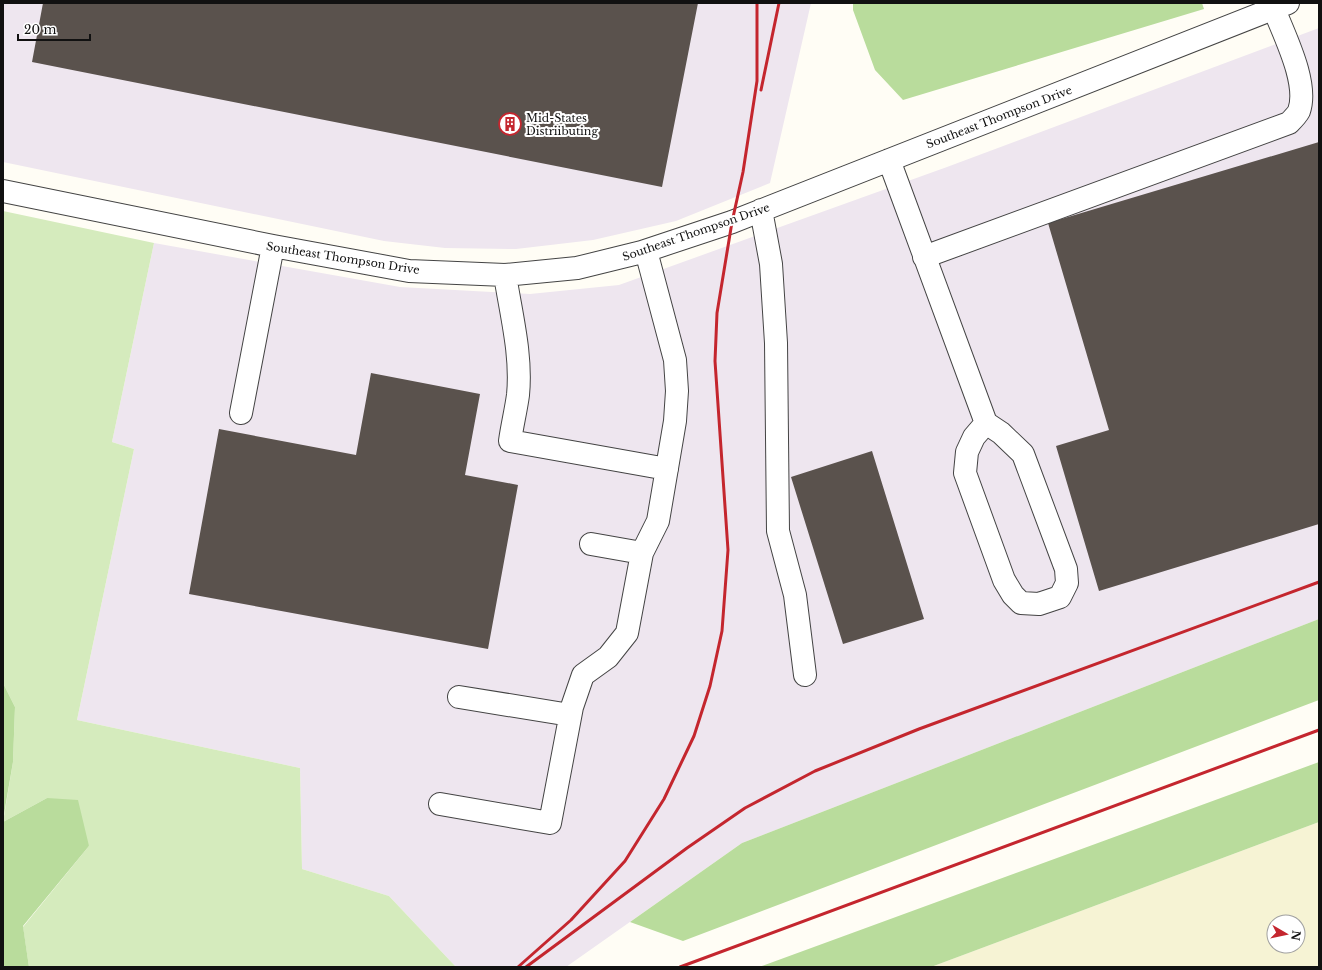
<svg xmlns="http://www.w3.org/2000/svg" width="1322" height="970" font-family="'Libre Baskerville',serif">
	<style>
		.industrial { fill: #eee6ef }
		.farmland { fill: #f6f3d4; fill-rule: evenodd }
		.green { fill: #d5ebbd }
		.forest { fill: #b9dc9c }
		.building { fill: #5a524d }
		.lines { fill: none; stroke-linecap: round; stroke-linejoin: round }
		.minor-casing { stroke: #444; stroke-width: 24 }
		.minor { stroke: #fff; stroke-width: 22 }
		.rail { stroke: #c4262e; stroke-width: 3 }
		.labels { text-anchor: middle; stroke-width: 4; stroke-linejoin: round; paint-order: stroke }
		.street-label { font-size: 11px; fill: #111; stroke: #fff }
		.poi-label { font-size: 11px; fill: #111; stroke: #fff; text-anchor: start }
	</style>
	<rect width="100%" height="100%" fill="#fffdf5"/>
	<path class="industrial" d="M3 3H811L770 183 676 221 593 240 516 249 445 248 384 241 3 162Z
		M1319 28V619L742 843 566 967H456L389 896 302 869 300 768 77 720 134 449 112 442 154 243 400 287 530 294 619 285 947 167Z"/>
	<path class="farmland" d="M1319 822V967H931ZM1274 922H1298V946H1274Z"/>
	<path class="green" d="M3 211 154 243 112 442 134 449 77 720 300 768 302 869 389 896 456 967H29L23 927 89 846 47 798 3 822 13 762 15 707 3 683Z"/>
	<path class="forest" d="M853 3H1202L1204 9 903 100 875 70 853 10Z
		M1319 619V700L683 941 630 922 742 843Z
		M3 683 15 707 13 762 3 820Z
		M1319 762V822L931 967H759Z
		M47 798 78 800 89 846 23 926 29 967H3V822Z"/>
	<path class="building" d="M43 3H698L662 187 32 62Z
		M1319 142V524L1099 591 1056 446 1109 430 1048 223Z
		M371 373 480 394 465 475 518 485 488 649 189 594 219 429 356 455Z
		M872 451 924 619 843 644 791 477Z"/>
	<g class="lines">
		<g class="minor-casing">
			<path id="minor" d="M889 160 986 423 1001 433 1023 454 1066 569 1067 583 1060 597 1039 604 1021 603 1013 595 1004 580 965 473 967 452 974 437 986 423
				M3 191 273 246 409 271 505 275 577 268 642 252 732 222 1288 3
				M761 210 771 264 776 343 778 531 795 595 805 675
				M924 257 1289 123C1292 120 1297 115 1299 111 1309 83 1284 35 1274 9
				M505 275C511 314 522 355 518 395 516 410 512 426 510 441L667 469
				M241 413 273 246
				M591 544 642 553
				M459 697 570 715
				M440 804 550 823 572 707 583 675 608 657 627 633 642 553 658 521 675 421 677 391 675 360 646 251"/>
		</g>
		<use href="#minor" class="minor"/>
		<path class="rail" d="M761 90 779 3
			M518 967 571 920 625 861 664 799 694 736 710 686 722 631 728 550 715 361 717 313 732 222 743 172 757 81V3
			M526 967 687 848 745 808 815 771 919 729 1319 582
			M680 967 1319 730"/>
	</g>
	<defs>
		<g id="building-ring" transform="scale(1.15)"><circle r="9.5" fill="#fff" stroke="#c4262e" stroke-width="1.5"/><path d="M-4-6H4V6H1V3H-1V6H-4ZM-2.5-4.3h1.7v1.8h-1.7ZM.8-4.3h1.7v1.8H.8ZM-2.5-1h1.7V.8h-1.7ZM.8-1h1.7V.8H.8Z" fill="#c4262e"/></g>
	</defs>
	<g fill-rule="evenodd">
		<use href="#building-ring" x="510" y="124"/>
	</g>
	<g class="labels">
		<g class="street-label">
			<text transform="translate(999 117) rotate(-21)" y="4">Southeast Thompson Drive</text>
			<text transform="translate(696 232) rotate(-19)" y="4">Southeast Thompson Drive</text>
			<text transform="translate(343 258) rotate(9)" y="4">Southeast Thompson Drive</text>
		</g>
		<g class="poi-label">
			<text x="526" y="122">Mid-States<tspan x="526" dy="13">Distriibuting</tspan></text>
		</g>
	</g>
	<rect width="1322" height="970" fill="none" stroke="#111111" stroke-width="8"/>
	<g transform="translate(1286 934) rotate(99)"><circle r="19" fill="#ffffff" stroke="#a0a0a0"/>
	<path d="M0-3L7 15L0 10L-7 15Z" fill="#c4262e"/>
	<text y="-6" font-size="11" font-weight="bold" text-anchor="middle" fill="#111111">N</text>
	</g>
	<path d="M18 34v6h72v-6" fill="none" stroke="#111111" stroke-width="2"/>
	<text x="24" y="34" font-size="12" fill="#111111" stroke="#ffffff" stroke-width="3" paint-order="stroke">20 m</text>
</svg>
